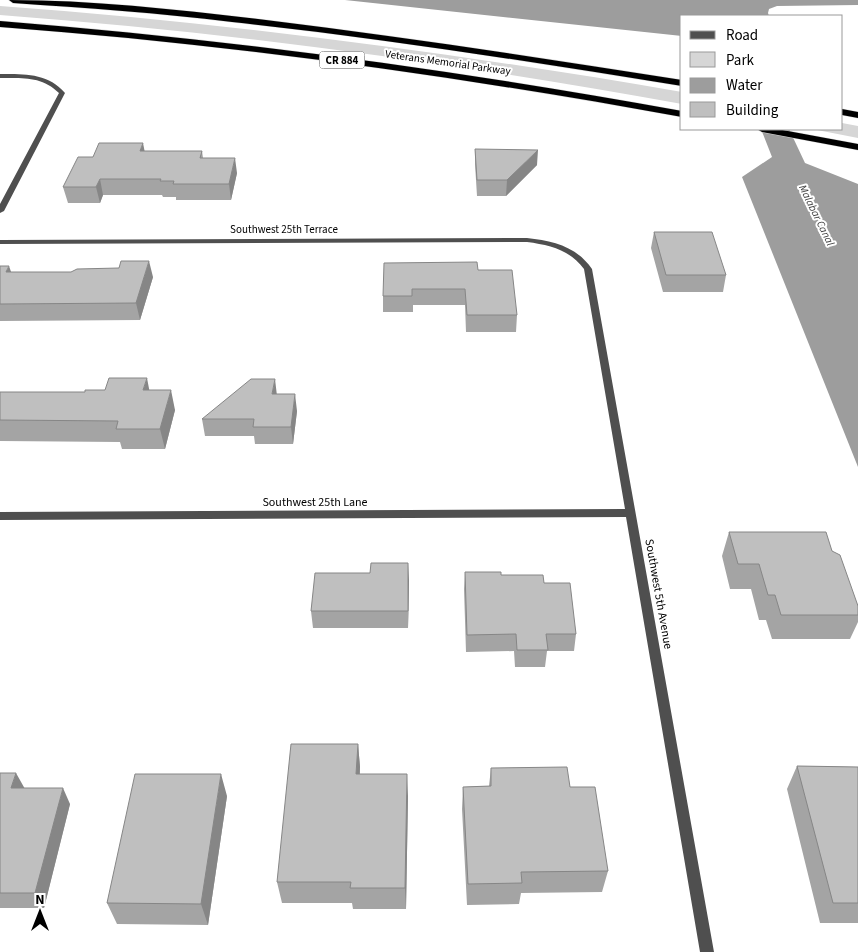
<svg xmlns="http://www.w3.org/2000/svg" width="858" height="952" font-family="'Source Sans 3',sans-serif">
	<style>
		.green { fill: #d6d6d6 }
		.water { fill: #9d9d9d }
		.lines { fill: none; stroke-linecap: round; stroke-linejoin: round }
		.highway-casing { stroke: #dbdbdb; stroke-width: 1 }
		.street { fill: #4f4f4f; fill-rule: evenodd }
		.highway { fill: #000; fill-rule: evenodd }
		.wall { fill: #a4a4a4 }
		.shaded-wall { fill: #868686 }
		.building { fill: #bfbfbf; stroke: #868686 }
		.labels { text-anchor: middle; stroke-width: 4; stroke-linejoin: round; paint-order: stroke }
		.shield { fill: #fff; stroke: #4c4c4c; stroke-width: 1 }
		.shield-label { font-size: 11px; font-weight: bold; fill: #000 }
		.far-street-label { font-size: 11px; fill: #000; stroke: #fff }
		.far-water-label { font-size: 11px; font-style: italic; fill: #3e3e3e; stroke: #fff }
		.street-label { font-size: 12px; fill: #000; stroke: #fff }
	</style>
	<rect width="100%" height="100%" fill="#fff"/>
	<path class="green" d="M0 6C229 23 456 53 682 92V104C456 63 229 32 0 15Z
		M842 123 858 126V138L812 129H842Z"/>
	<path class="water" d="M345 0H858V5L777 6 769 9 768 13 769 16H682V36Z
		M761 129H789L805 163 858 184V467L742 177 772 157Z"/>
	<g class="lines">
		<g class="highway-casing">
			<path id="highway" d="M9 0C94 0 181 10 266 20 405 37 543 58 682 80V86C532 62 382 38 232 22 159 13 86 8 13 3Z
				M0 21C229 39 456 70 682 111V117C456 76 229 44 0 27Z
				M842 109 858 112V118L842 115Z
				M757 129H777L858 144V150L762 132Z"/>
		</g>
		<path class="street" d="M0 74C24 74 48 73 65 93L4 211 0 213V204L59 93C42 76 22 78 0 78Z
			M527 238C553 241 576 246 592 269L714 952H700L626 517 0 520V512L625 509 584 269C570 250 550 245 527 242L0 244V240Z"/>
		<use href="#highway" class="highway"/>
	</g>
	<path class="wall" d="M475 149 537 165 506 196H477L475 164Z
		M145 151H202L203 158 237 173 231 200H176V197H163L162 195H103L100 203H68L63 187 93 157Z
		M654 232 726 275 723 292H663L651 248Z
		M0 266 11 272 153 277 140 320 0 321Z
		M478 270 517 315 516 332H466L465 305H413V312H383V296Z
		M149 390 175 410 165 449H122L120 442 0 441V392H85Z
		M277 394 297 411 293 444H255L254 436H205L202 419Z
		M729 532 832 551 858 606V622L850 639H772L766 620H759L751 589H730L722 556Z
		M465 572 501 575 544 583 576 634 574 651H547L545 667H515L514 651 466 652 464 589Z
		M409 580 408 628H313L311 611Z
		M358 744 360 767V774L408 796 406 909H353L352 903H282L277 882Z
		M797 766 858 767V923H820L787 789Z
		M491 768 570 787 608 871 602 892 521 893 519 904 467 905 462 809 463 787 489 786Z
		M0 773 24 788 70 804 44 908H0Z
		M227 796 208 925 117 924 107 903Z"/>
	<path class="shaded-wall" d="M143 143 146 158 140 151Z
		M538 150 537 165 506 196 507 180Z
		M235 158 237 173 231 200 229 184Z
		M100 179 103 195 100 203 96 187Z
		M149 261 153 277 140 320 136 303Z
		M9 266 15 283 6 272Z
		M147 378 151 399 143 390Z
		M275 379 277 396 272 394Z
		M171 390 175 410 165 449 160 429Z
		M295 394 297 411 293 444 291 427Z
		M408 563 409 580 408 628Z
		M358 744 360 767 358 796 356 774Z
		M16 773 25 789 11 788Z
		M221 774 227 796 208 925 201 904Z
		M407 774 408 796 406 909 405 888Z
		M63 788 70 804 44 908 35 893Z"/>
	<path class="building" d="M99 143H143L140 151H202L200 158H235L229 184H173L174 181H160L161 179H100L96 187H63L78 157H93Z
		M475 149 538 150 507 180H477Z
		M654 232H712L726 275H666Z
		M121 261H149L136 303 0 304V266H9L6 272H71L77 269 119 268Z
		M477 262 478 270H512L517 315H467L465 289H412V296H383L384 263Z
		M109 378H147L143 390H171L160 429H116L118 421 0 420V392H85V390H105Z
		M251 379H275L272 394H295L291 427H253L254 419H202Z
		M729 532H826L832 551 840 555 858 606V615H781L775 595H768L759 564H738Z
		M371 563H408V611H311L315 573H370Z
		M465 572H501V575H543L544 583H570L576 634H546L548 650H517L516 634 467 635Z
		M291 744H358L356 774H407L405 888H350L351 882H277Z
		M797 766 858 767V903H833Z
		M567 767 570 787H595L608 871 521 872 522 883 468 884 463 787 491 786V768Z
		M0 773H16L11 788H63L35 893H0Z
		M135 774H221L201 904 107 903Z"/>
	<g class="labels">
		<rect class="shield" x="319.5" y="51.5" width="45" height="17" rx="4"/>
		<g class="shield-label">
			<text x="342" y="64">CR 884</text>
		</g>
		<g class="far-street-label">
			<text transform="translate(448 62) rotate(8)" y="4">Veterans Memorial Parkway</text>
			<text x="284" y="233">Southwest 25th Terrace</text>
		</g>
		<g class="far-water-label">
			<text transform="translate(817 215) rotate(64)" y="4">Malabar Canal</text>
		</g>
		<g class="street-label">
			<text x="315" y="506">Southwest 25th Lane</text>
			<text transform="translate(659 594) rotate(80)" y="4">Southwest 5th Avenue</text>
		</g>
	</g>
	<rect x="680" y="15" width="162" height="115" fill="#ffffff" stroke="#999999"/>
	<rect x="690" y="31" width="25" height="8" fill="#4f4f4f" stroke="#999999"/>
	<text x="726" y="40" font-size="15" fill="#000000">Road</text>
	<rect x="690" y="52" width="25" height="15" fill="#d6d6d6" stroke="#999999"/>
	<text x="726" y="65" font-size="15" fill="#000000">Park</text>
	<rect x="690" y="78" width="25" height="15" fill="#9d9d9d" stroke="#999999"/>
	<text x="726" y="90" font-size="15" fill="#000000">Water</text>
	<rect x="690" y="102" width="25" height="15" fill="#bfbfbf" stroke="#999999"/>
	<text x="726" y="115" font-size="15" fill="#000000">Building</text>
	<g transform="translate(40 912)" stroke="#ffffff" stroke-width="4" paint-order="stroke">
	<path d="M0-4L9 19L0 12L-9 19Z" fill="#000000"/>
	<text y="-8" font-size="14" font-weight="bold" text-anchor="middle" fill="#000000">N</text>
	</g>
</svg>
